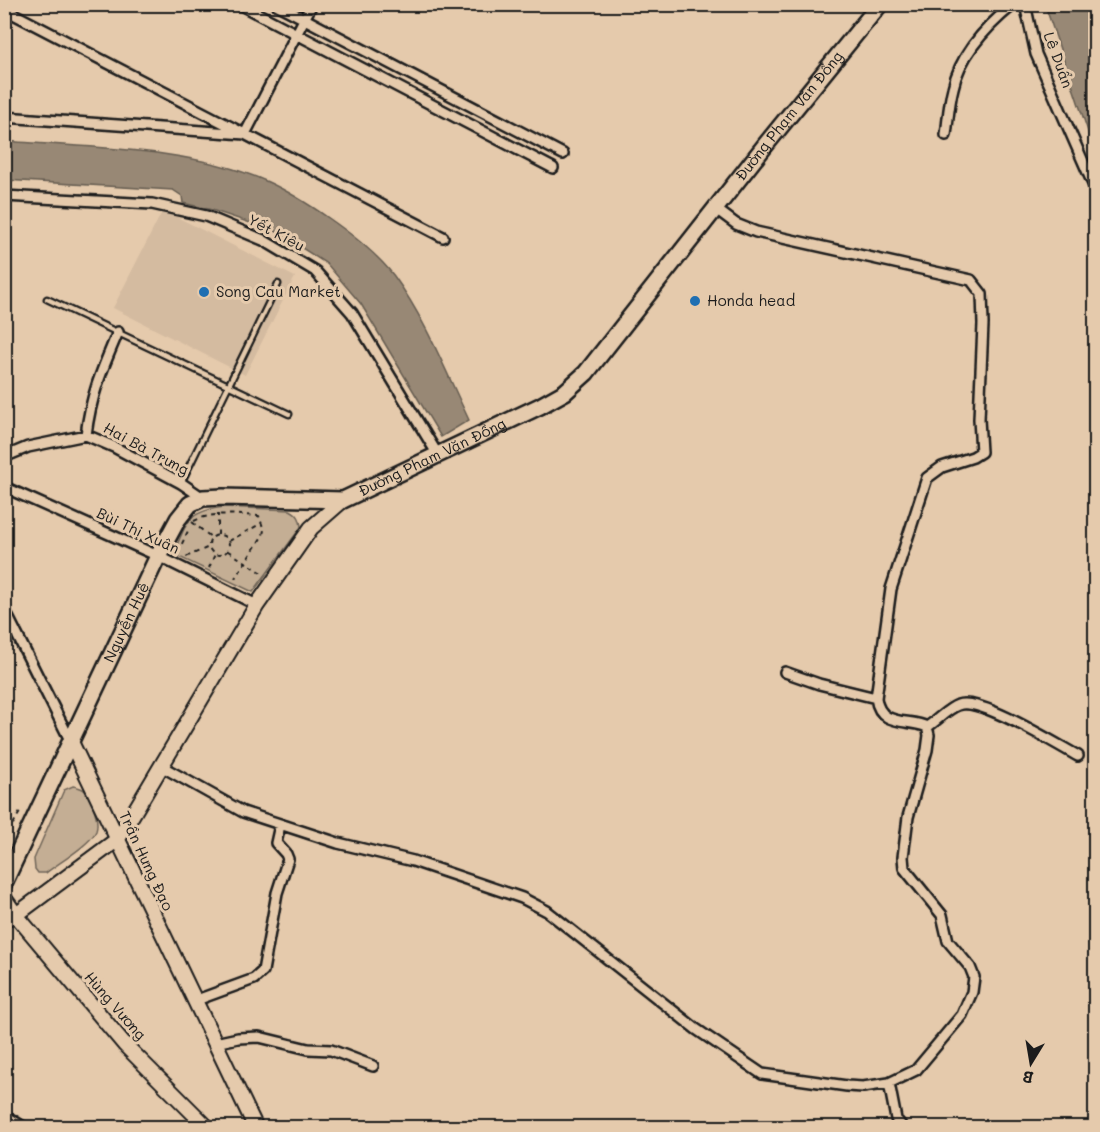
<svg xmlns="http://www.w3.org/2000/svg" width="1100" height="1132" font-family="Mali,sans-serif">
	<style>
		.built { fill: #d4bba0 }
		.green { fill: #c4ae94; stroke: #706558; stroke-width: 1.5 }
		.water { fill: #988875; stroke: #665d51; stroke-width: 1.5 }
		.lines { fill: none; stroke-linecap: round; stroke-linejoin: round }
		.lane-casing { stroke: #1c1c1c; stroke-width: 9 }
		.street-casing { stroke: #1c1c1c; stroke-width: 14 }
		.secondary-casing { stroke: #1c1c1c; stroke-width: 18 }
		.primary-casing { stroke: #1c1c1c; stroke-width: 20 }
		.path { stroke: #1c1c1c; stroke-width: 2; stroke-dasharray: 4.5 4.5; stroke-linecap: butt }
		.lane { stroke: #e5caac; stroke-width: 4.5 }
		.street { stroke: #e5caac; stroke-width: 9 }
		.secondary { stroke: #e5caac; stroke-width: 14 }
		.primary { stroke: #e5caac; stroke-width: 15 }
		.poi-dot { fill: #1f6fb2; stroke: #e5caac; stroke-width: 2 }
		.labels { text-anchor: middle; stroke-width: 6; stroke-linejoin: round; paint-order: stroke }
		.street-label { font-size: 15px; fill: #1c1c1c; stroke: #e5caac }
		.poi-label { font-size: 15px; fill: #1c1c1c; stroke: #e5caac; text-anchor: start }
	</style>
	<rect width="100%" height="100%" fill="#e5caac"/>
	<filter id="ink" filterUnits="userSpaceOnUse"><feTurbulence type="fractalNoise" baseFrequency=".0167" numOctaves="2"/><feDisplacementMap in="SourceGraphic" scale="12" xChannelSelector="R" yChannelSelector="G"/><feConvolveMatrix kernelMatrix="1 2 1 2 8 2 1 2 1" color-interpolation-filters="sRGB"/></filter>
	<g filter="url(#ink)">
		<path class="built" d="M163 210 295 277 245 375 113 308Z"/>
		<path class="green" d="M224 507 290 510C298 514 300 518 301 527L253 592 173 554C187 523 187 511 224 507Z
			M73 786C85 788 88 792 92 803 95 812 99 822 96 831 91 844 57 864 46 873H38L35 869 34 859 64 790Z"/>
		<path class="water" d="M1045 5H1095V152Z
			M5 141C87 148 192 147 268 182 290 192 310 205 330 219 350 233 379 256 394 276 426 320 446 372 469 420L441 437 361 304 327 264 277 232 212 210 183 203 182 196 173 190 5 180Z"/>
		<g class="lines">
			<g class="lane-casing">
				<path id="lane" d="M47 299 289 414
					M181 483 278 284"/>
			</g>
			<g class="street-casing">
				<path id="street" d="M239 4 553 168
					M276 4 563 154
					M1025 4 1036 54 1096 191
					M4 9 443 237
					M4 117 245 134 312 4
					M946 135C948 120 949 103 953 88 960 55 988 25 1014 4
					M4 196 152 204 206 216 263 240 315 271 352 313 438 455
					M86 435C91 394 102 370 118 332
					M4 457 28 447 86 435 114 447 181 483 203 498
					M4 487 158 556 257 605
					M4 609 71 742
					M785 672 819 684 876 698
					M927 727C938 720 947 709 958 705 979 696 1056 744 1078 756
					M161 766 243 812 338 843 413 861 522 898 547 911 696 1029 762 1074 847 1086 863 1087 889 1083 916 1070 962 1015 972 992 974 977 970 967 948 941 942 915 904 868 903 857 908 817 927 750 929 735 927 727C909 718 880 728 876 698L891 589 927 478 942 467 973 457 981 452 979 419 983 324 982 294 971 280 756 232 736 224 716 209
					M194 1001 254 979 263 971 277 893 288 859 286 854 276 843 280 825
					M215 1043 238 1038 259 1037 308 1049 331 1050 373 1066
					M889 1083 896 1119 903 1128
					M4 1115 25 1128"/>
			</g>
			<g class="secondary-casing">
				<path id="secondary" d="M71 742 256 1128
					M4 898 16 915 125 1045 208 1128
					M4 919 16 915 118 839 257 605 311 528 343 500"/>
			</g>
			<g class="primary-casing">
				<g id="primary">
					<path id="s1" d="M4 883 158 556 178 519 190 504 203 498 223 497 343 500 540 406 565 392 586 373 767 143 880 4"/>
				</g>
			</g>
			<path class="path" d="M194 521C214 511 236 515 259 516L264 530 263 535 235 578
				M192 522 212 538
				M209 545a10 10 0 1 1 20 0a10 10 0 1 1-20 0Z
				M218 535V514
				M229 541 262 523
				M228 551 261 572
				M178 552 188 531
				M186 557 209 547
				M209 568 215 554
				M4 840 20 812"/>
			<use href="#lane" class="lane"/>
			<use href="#street" class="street"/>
			<use href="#secondary" class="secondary"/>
			<use href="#primary" class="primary"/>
		</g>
	</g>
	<g class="poi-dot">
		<circle cx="204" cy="292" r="6"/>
		<circle cx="695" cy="301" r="6"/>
	</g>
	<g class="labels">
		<g class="street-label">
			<text transform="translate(1058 60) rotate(70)" y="5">Lê Duẩn</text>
			<text dy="5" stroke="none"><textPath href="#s1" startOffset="1180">Đường Phạm Văn Đồng</textPath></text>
			<text transform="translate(276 233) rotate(28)" y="5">Yết Kiêu</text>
			<text transform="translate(146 449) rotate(28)" y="5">Hai Bà Trưng</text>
			<text dy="5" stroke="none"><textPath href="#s1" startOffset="676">Đường Phạm Văn Đồng</textPath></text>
			<text transform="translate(138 531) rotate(25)" y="5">Bùi Thị Xuân</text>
			<text dy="5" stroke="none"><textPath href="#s1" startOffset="288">Nguyễn Huệ</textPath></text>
			<text transform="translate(146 861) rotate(65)" y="5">Trần Hưng Đạo</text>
			<text transform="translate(115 1006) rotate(49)" y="5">Hùng Vương</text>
		</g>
		<g class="poi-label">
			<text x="216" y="297">Song Cau Market</text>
			<text x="707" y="306">Honda head</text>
		</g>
	</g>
	<rect width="1100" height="1132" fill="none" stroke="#e5caac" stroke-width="24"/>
	<rect x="12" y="12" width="1076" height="1108" fill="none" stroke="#1c1c1c" stroke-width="2" filter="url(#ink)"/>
	<g transform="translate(1031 1063) rotate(191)" stroke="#e5caac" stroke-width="4.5" paint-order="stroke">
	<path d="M0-4.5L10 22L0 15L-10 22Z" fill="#1c1c1c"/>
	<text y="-9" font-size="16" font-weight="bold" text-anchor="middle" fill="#1c1c1c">B</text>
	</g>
</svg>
